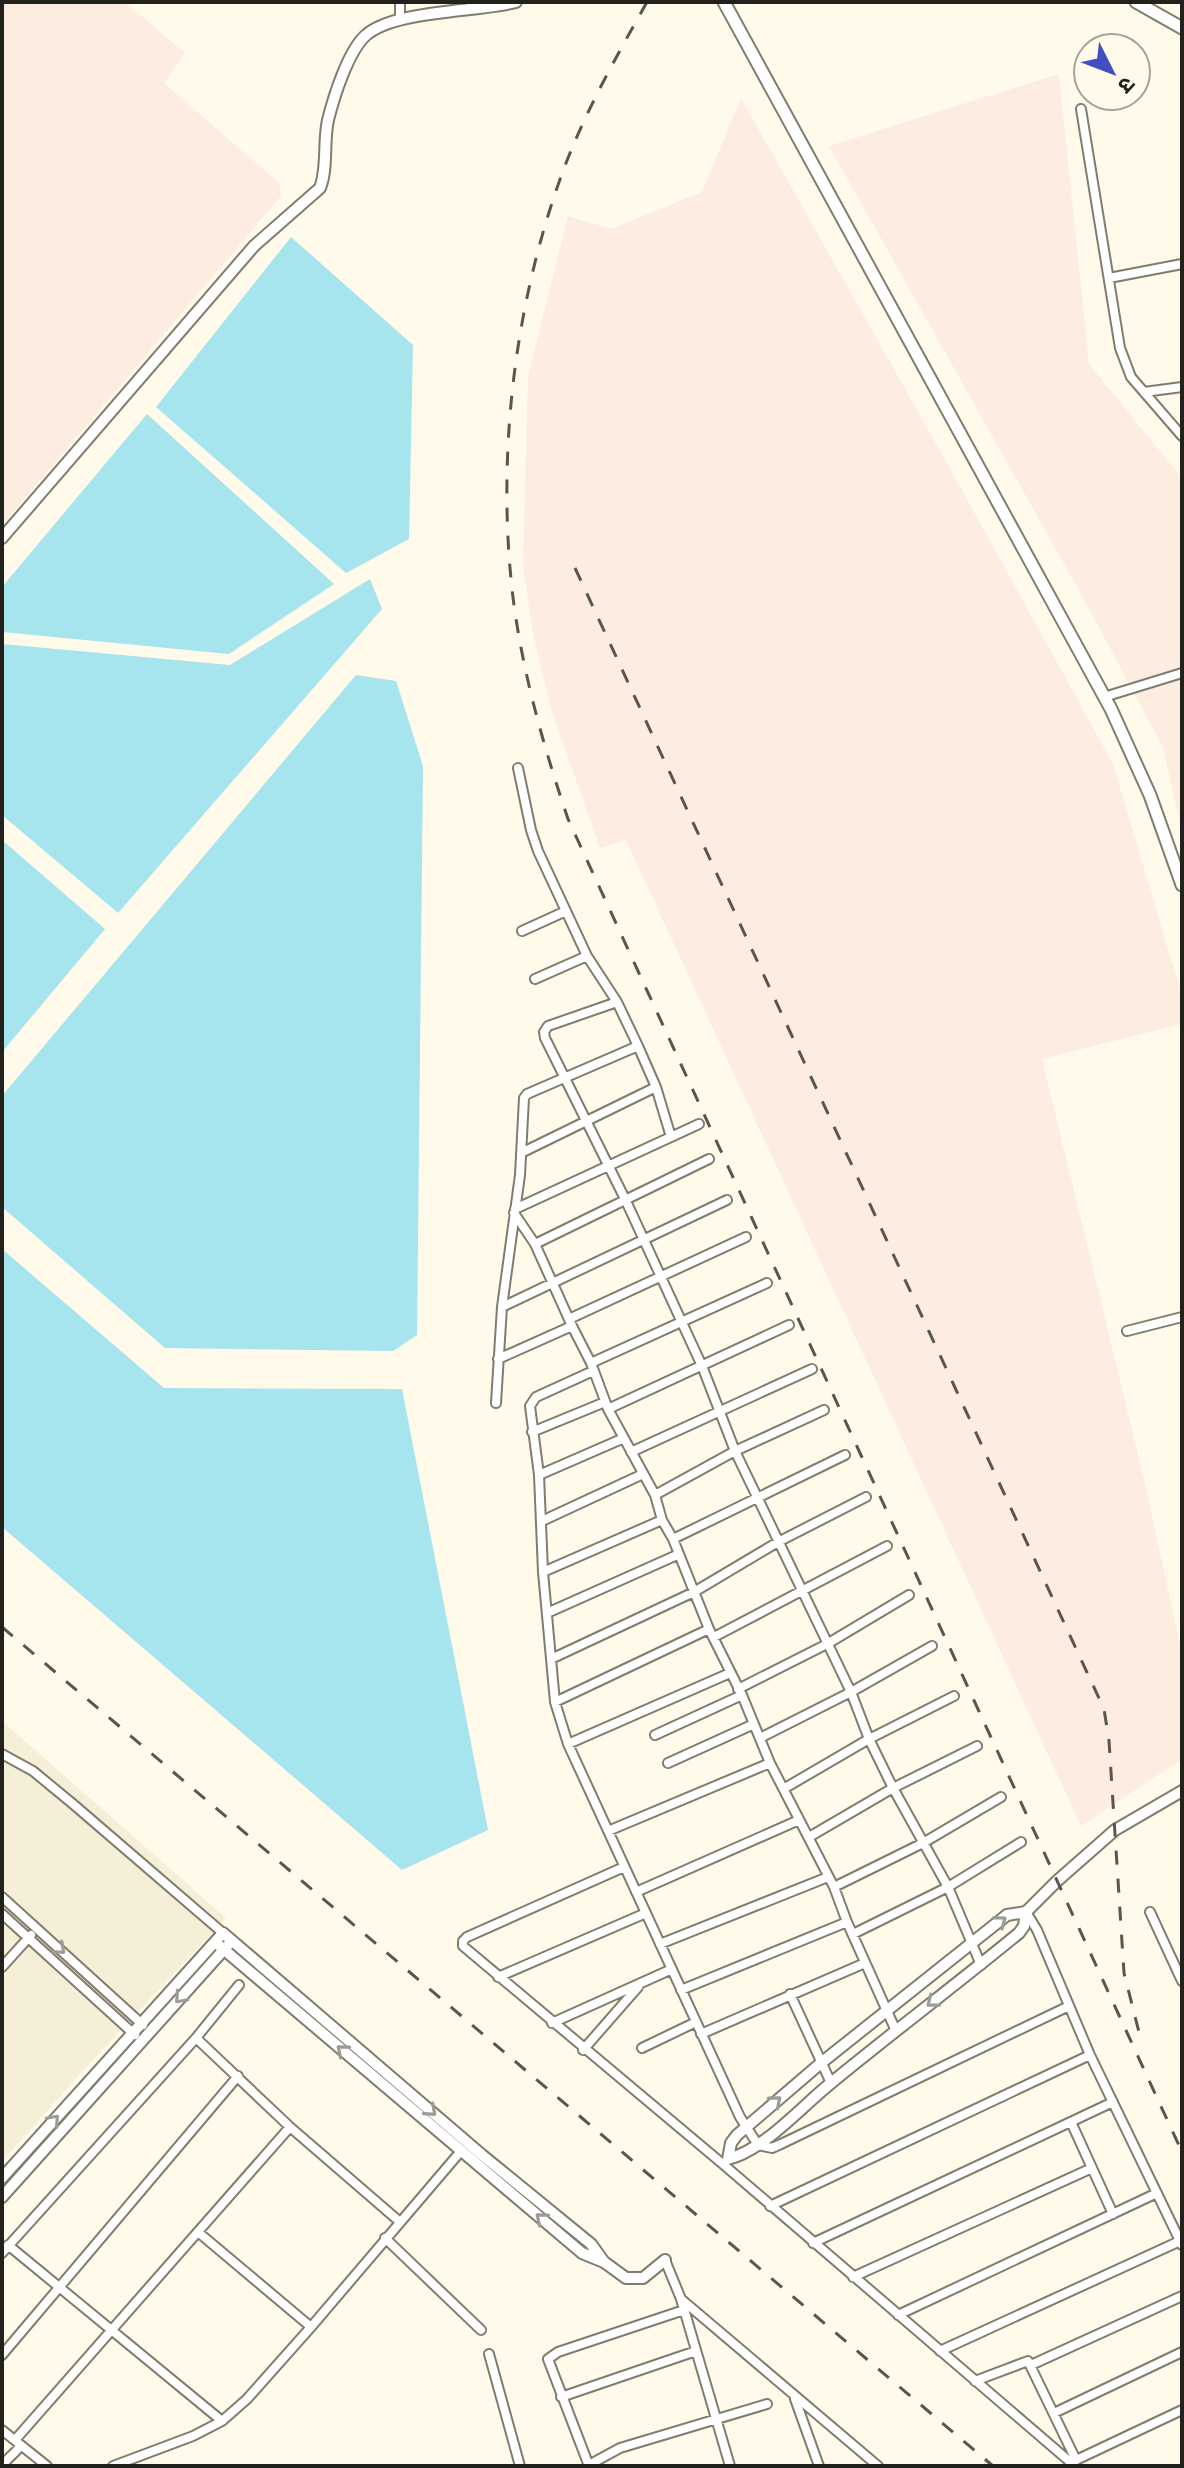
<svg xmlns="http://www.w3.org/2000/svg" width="1184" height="2468" font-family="Montserrat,'Noto Sans Devanagari',sans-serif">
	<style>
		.built { fill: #f6efd7 }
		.industrial { fill: #fdede0 }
		.water { fill: #a6e4ee }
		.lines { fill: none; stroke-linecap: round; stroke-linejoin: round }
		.minor-casing { stroke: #817d6e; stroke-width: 12 }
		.tertiary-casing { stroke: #817d6e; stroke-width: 14 }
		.secondary-casing { stroke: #817d6e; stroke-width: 15 }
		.minor { stroke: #fff; stroke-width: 8 }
		.tertiary { stroke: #fff; stroke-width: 10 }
		.secondary { stroke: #fff; stroke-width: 11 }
		.rail { stroke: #58564d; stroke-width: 3; stroke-dasharray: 14 14; stroke-linecap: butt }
		.oneway { stroke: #9c9b98 }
	</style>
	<rect width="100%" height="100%" fill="#fffae9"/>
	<path class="built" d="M2 1721 226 1918 78 2076 2 2162Z"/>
	<path class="industrial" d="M2 2H125L185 53 164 83 280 184 281 196 2 525Z
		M1059 74 1089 364 1182 478V833L1163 747 1081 594 829 146Z
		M741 98 952 472 1113 764 1182 996V1024L1042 1059 1144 1479 1182 1654V1759L1081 1826 626 840 600 848 551 709 533 633 523 567 528 376 568 216 611 229 702 192Z"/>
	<path class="water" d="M291 237 413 345 409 539 346 573 156 407Z
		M147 414 334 584 229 654 2 632V587Z
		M370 579 382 609 118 913 2 815V644L230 665Z
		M356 675 396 681 423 766 417 1335 393 1351 165 1348 2 1207V1096Z
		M2 840 105 929 2 1052Z
		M2 1249 164 1388 402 1389 488 1830 402 1870 2 1527Z"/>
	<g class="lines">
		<g class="minor-casing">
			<path id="minor" d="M400 2V20
				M1081 109 1120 348 1131 377 1182 436
				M1109 278 1182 264
				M1144 392 1182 387
				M1104 697 1182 673
				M518 768 531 830 538 851 587 956 617 1002 638 1046 656 1087 671 1137
				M522 931 566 911
				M535 979 587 956
				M617 1002 548 1026 544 1032 545 1038 626 1201 702 1366 735 1451 851 1692 869 1739 893 1788 948 1887 981 1965
				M521 1153 656 1087
				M515 1209 699 1124
				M514 1213 535 1244 572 1326 591 1363 608 1409 655 1495 662 1520 673 1539 709 1629 742 1695 770 1763 834 1887 847 1922 896 2031
				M535 1244 709 1159
				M502 1307 727 1200
				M569 1319 746 1237
				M1127 1331 1182 1317
				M498 1359 572 1326
				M591 1363 767 1283
				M593 1371 536 1397 530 1406 539 1475 543 1572 555 1702 568 1744 740 2117 758 2145 772 2148 781 2144 1069 2006
				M496 1403 502 1307 520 1175 524 1098 527 1094 638 1046
				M608 1409 789 1325
				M532 1432 605 1402
				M631 1452 812 1369
				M539 1475 624 1438
				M655 1495 735 1451 824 1410
				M542 1521 643 1474
				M673 1539 845 1455
				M543 1572 662 1520
				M547 1613 677 1555
				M714 1637 887 1546
				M551 1659 694 1592 778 1542 866 1497
				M738 1689 827 1644 909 1595
				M555 1702 709 1629
				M655 1735 742 1695
				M760 1738 851 1692 932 1646
				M568 1744 730 1673
				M2 1754 33 1771 73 1804 223 1933
				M668 1763 754 1724
				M785 1788 869 1739 954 1696
				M608 1831 770 1763
				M809 1837 893 1788 977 1746
				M624 1867 467 1937 463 1941V1946L724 2165 1075 2466
				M834 1887 923 1843 1001 1797
				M636 1892 799 1820
				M2 1897 143 2025
				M1026 1912 1037 1930 1090 2055 1182 2245
				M1150 1912 1182 1981
				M2 1914 135 2035
				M853 1934 948 1887 1021 1842
				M660 1944 828 1877
				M2 1967 31 1935
				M498 1977 646 1913
				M681 1990 847 1922
				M790 1994 831 2083
				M552 2023 672 1969
				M701 2034 865 1963
				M196 2038 290 2127 400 2222
				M642 2048 696 2022
				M583 2050 638 1987
				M1071 2122 1113 2214
				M770 2206 1090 2055
				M198 2232 311 2327
				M385 2238 481 2330
				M813 2243 1113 2102
				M8 2245 222 2421 247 2399 311 2327 461 2151
				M2 2253 196 2038 239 1985
				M665 2260 681 2299 730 2466
				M853 2277 1092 2168
				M681 2299 878 2466
				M898 2315 1157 2193
				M940 2351 1180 2241
				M489 2354 520 2466
				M2 2355 238 2076
				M1031 2365 1182 2296
				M975 2381 1028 2361 1076 2460
				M561 2397 696 2351
				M795 2399 819 2466
				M1054 2413 1182 2352
				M2 2430 47 2466
				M15 2440 290 2127
				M1074 2461 1182 2410
				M2 2465 21 2446
				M113 2466 193 2436 222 2421
				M587 2466 620 2448 767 2404
				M589 2466 548 2359 558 2352 684 2310"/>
		</g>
		<g class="tertiary-casing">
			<path id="tertiary" d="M2 538 254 246 320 188C328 168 323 142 328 120 334 96 348 52 365 36 392 10 477 12 516 2
				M1026 1912 1007 1915 821 2063 737 2135 731 2143 728 2159C764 2150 801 2107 831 2083 893 2032 957 1984 1019 1933L1024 1926 1026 1912 1057 1881 1115 1830 1182 1791
				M215 1942 582 2253 604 2262 626 2278H643L665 2260
				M2 2178 223 1933 482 2155 591 2244 604 2262
				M2 2197 228 1945"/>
		</g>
		<g class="secondary-casing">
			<path id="secondary" d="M724 2 1111 709 1150 795 1182 885
				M1136 2 1182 28"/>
		</g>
		<use href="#minor" class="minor"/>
		<use href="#tertiary" class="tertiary"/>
		<use href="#secondary" class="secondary"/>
		<path class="rail" d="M647 2C616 57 585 112 563 171 515 302 497 450 512 589 521 668 543 745 568 819L1182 2152
			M575 568 1104 1709 1109 1741 1124 1973 1141 2040
			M2 1627 993 2466"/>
	</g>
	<defs><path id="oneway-chevron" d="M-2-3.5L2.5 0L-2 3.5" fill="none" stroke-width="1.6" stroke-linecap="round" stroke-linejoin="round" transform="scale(2)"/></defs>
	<g class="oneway">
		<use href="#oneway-chevron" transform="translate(1001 1921) rotate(-37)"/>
		<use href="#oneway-chevron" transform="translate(60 1949) rotate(42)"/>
		<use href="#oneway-chevron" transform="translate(180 1998) rotate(132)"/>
		<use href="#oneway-chevron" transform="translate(932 2002) rotate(142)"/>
		<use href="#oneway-chevron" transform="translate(342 2050) rotate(-140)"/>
		<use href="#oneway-chevron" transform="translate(776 2101) rotate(-40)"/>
		<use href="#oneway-chevron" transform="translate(431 2111) rotate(41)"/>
		<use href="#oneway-chevron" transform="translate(54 2120) rotate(-48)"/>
		<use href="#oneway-chevron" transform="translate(541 2218) rotate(-140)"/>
	</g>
	<rect width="1184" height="2468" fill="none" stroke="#23211b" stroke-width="8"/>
	<g transform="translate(1112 72) rotate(132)"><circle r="38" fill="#fffae9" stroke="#a7a397" stroke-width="2"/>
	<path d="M0-6L14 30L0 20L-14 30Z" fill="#444ec2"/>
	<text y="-12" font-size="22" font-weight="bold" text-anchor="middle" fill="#23211b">उ</text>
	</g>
</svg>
